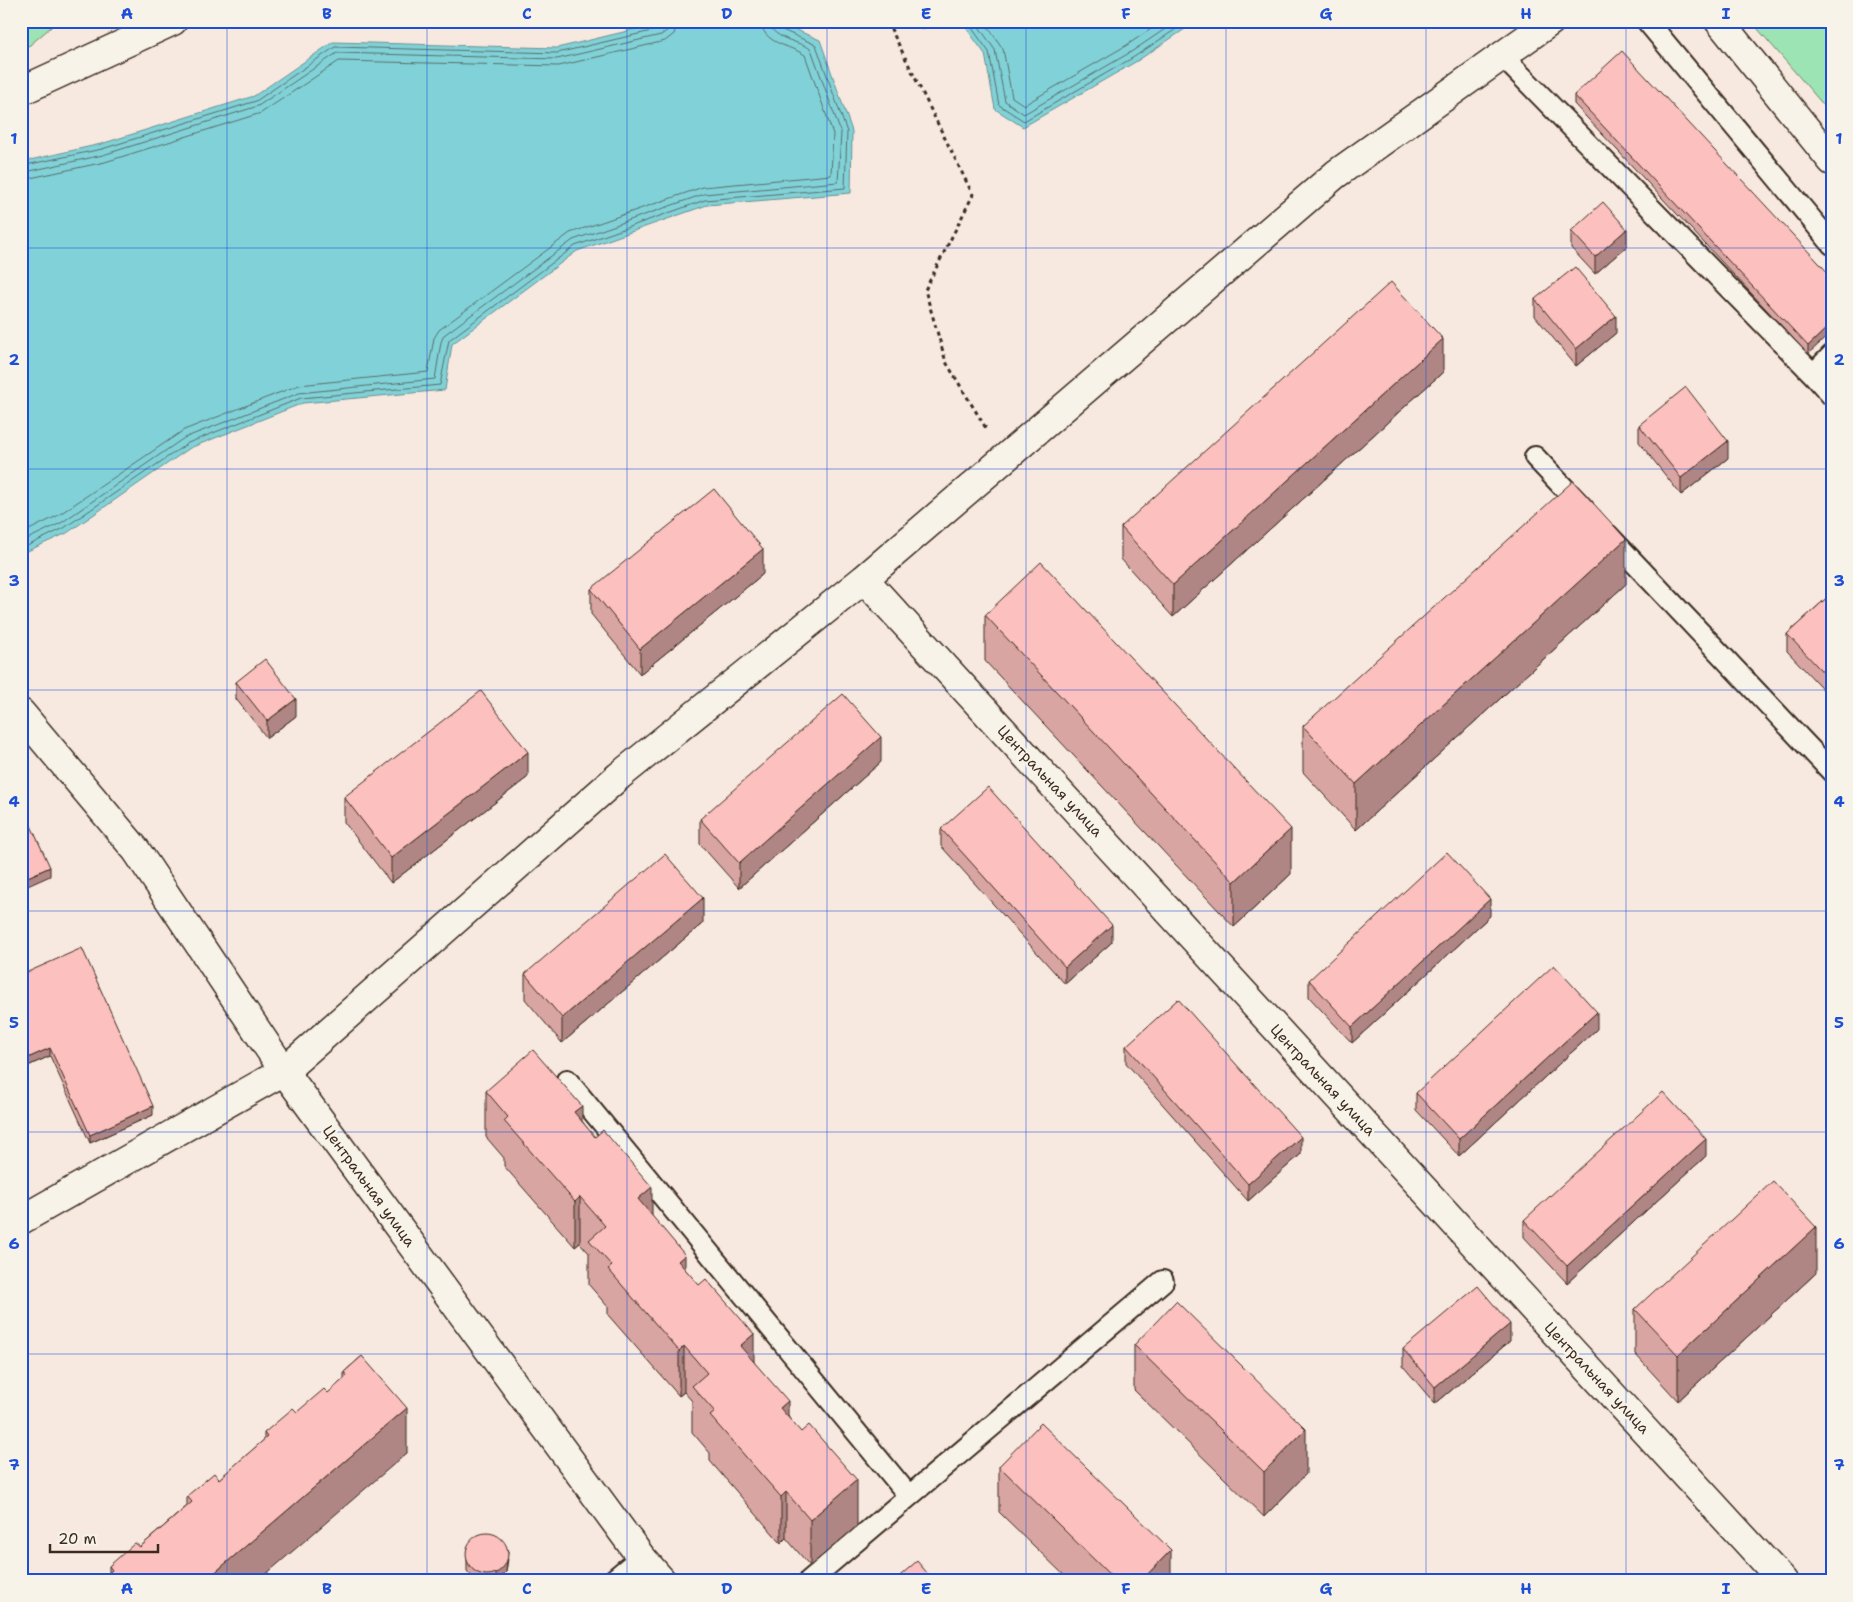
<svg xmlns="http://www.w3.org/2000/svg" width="1853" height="1602" font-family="'Shantell Sans',sans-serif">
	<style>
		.green { fill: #9ce4b3; stroke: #6c8768 }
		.water { fill: #81d2d8; stroke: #658f8e }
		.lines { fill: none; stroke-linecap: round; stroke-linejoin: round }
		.shore { stroke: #576d68; stroke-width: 1 }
		.lane-casing { stroke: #3b2a1e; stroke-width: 24 }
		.street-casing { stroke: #3b2a1e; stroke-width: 31 }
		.path { stroke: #3b2a1e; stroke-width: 3; stroke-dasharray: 4 4; stroke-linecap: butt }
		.lane { stroke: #f7f3e8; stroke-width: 20 }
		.street { stroke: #f7f3e8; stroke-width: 28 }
		.wall { fill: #d9a5a3; stroke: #3b2a1e }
		.shaded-wall { fill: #b08685; stroke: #3b2a1e }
		.building { fill: #fcc0be; stroke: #3b2a1e }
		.grid { fill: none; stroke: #1d4ed8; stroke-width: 1; stroke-opacity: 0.55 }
		.labels { text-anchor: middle; stroke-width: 5; stroke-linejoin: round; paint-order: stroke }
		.street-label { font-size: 15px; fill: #3b2a1e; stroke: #f7f3e8 }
		.neatline { fill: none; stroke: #1d4ed8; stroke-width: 2 }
		.grid-label { font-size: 16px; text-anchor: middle; font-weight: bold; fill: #1d4ed8 }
	</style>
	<rect width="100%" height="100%" fill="#f8e9e0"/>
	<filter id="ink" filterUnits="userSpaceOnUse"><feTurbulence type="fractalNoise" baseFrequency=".02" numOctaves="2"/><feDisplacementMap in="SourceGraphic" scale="10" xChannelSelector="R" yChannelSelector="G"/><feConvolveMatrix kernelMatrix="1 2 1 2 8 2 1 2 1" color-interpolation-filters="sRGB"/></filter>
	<g filter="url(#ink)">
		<path class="green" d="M21 21H58L30 45 21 49Z
			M1751 21H1832V115Z"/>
		<path class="water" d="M669 21H775L820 40 852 131 851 193 707 205 577 251 452 344 445 390 303 403 190 448 67 533 21 554V162L101 144 254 96 333 42 557 48Z
			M913 21H952L921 29Z
			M961 21H1197L1137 61 1023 127 995 109 985 54Z"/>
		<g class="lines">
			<path class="shore" d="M967 21 989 52 999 105 1024 121 1134 57 1188 21
				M975 21 995 50 1005 101 1024 114 1131 52 1177 21
				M984 21 1003 49 1012 97 1024 105 1127 45 1163 21
				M21 166 102 149 256 101 335 47 557 53 660 29 663 26 664 21
				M21 173 103 155 258 106 337 53 557 59 661 35 668 30 670 21
				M21 180 105 162 261 113 339 61 559 66 665 41 674 34 678 21
				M21 534 57 516 184 430 299 385 428 372 434 338 439 330 570 233 703 187 831 175 833 134 805 55C790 45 762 44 761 21
				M21 542 61 523 184 438 299 393 435 379 441 342 444 335 573 240 704 194 838 182 841 133 811 49C799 41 770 39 769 21
				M21 549 64 528 188 443 301 398 440 385 449 340 575 246 705 200 845 188 847 132 816 45 778 28 775 21"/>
			<g class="lane-casing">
				<path id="lane" d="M1647 21 1832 244
					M1502 56 1813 374
					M1832 355 1813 374 1832 396
					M1535 457 1583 508
					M1608 535 1832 772
					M567 1080 909 1496
					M612 1581 641 1557
					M809 1581 1163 1281"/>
			</g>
			<g class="street-casing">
				<path id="street" d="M1719 21 1832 161
					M21 91 173 21
					M864 579 1783 1581
					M21 713 136 850 284 1071 641 1557 662 1581
					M21 1220 284 1071 619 776 864 579 1336 174 1551 21"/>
			</g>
			<path class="path" d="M887 21 973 195 925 290 946 362 987 430"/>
			<use href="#lane" class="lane"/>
			<use href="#street" class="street"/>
		</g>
		<path class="wall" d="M1574 95 1832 277 1808 354 1574 104Z
			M1571 231 1627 246 1595 274 1571 248Z
			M1535 299 1616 333 1576 366 1535 316Z
			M1443 372 1173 617 1121 559V527Z
			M1639 425 1728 458 1681 495 1639 442Z
			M763 574 640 674 591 614V589Z
			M1626 584 1356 830 1303 772V726Z
			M1832 593V699L1787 651V634Z
			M985 615 1291 874 1234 927 985 661Z
			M236 682 296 716 267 738 236 699Z
			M881 762 739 888 700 844V819Z
			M528 777 391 883 344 822V797Z
			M941 829 1112 942 1065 984 941 846Z
			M1490 916 1352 1043 1309 997V980Z
			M703 923 562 1043 525 999V974Z
			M21 975 153 1115 90 1143 50 1056 21 1069Z
			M1597 1029 1459 1156 1416 1110V1093Z
			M1126 1046 1301 1154 1248 1201 1126 1063Z
			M486 1091 582 1121 652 1216 685 1269 754 1362 857 1526 810 1566 786 1538 781 1543 710 1461V1453L692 1432V1401L684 1392 679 1396 608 1315V1307L589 1285V1253L580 1243 575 1247 504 1166V1158L486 1137Z
			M1706 1156 1567 1283 1524 1237V1220Z
			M1816 1273 1678 1401 1635 1354V1309Z
			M1510 1341 1435 1404 1403 1366V1349Z
			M1134 1345 1306 1474 1264 1517 1134 1390Z
			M362 1356 407 1453 109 1573V1566L140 1547 187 1506V1496L219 1479 264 1440V1433L328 1393 344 1379V1372Z
			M999 1466 1171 1581H1070L999 1512Z
			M467 1548 508 1559 506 1572 497 1581H476L467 1571Z"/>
		<path class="shaded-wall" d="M1627 229V246L1595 274V257Z
			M1616 316V333L1576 366V349Z
			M1832 323V332L1808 354V346Z
			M1443 339V372L1173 617V585Z
			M1728 441V458L1681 495V478Z
			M1626 539V584L1356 830V784Z
			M763 549V574L640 674V649Z
			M296 699V716L267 738V721Z
			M881 737V762L739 888V863Z
			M528 752V777L391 883V858Z
			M1291 829V874L1234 927V882Z
			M50 867V876L21 889V880Z
			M703 898V923L562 1043V1018Z
			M1490 899V916L1352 1043V1027Z
			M1112 925V942L1065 984V967Z
			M1597 1012V1029L1459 1156V1139Z
			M50 1048V1056L21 1069V1061Z
			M153 1106V1115L90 1143V1135Z
			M582 1106V1152L574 1112Z
			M1301 1137V1154L1248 1201V1184Z
			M1706 1139V1156L1567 1283V1266Z
			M652 1187V1232L638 1199Z
			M580 1197V1243L575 1247V1202Z
			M1816 1227V1273L1678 1401V1355Z
			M685 1255V1300L678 1261Z
			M1510 1324V1341L1435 1404V1387Z
			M754 1334V1379L740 1346Z
			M684 1346V1392L679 1396V1351Z
			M788 1401V1447L780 1408Z
			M407 1408V1453L258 1581H205Z
			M1306 1429V1474L1264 1517V1472Z
			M857 1480V1526L810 1566V1520Z
			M786 1492V1538L781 1543V1497Z
			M1171 1550V1581H1141Z
			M508 1551 506 1572 497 1581H496V1574Z"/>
		<path class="building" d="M1622 51 1832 277V323L1808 346 1574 95Z
			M1603 202 1627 229 1595 257 1571 231Z
			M1575 267 1616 316 1576 349 1535 299Z
			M1391 282 1443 339 1173 585 1121 527Z
			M1686 387 1728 441 1681 478 1639 425Z
			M1573 481 1626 539 1356 784 1303 726Z
			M714 489 763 549 640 649 591 589Z
			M1041 562 1291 829 1234 882 985 615Z
			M1832 593V682L1787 634Z
			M265 659 296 699 267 721 236 682Z
			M481 691 528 752 391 858 344 797Z
			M843 694 881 737 739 863 700 819Z
			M988 787 1112 925 1065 967 941 829Z
			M21 804 50 867 21 880Z
			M1447 852 1490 899 1352 1027 1309 980Z
			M665 854 703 898 562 1018 525 974Z
			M82 948 153 1106 90 1135 50 1048 21 1061V975Z
			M1554 965 1597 1012 1459 1139 1416 1093Z
			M1178 999 1301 1137 1248 1184 1126 1046Z
			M533 1050 582 1106 574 1112 595 1137 603 1130 652 1187 638 1199 685 1255 678 1261 699 1285 706 1279 754 1334 740 1346 788 1401 780 1408 801 1432 809 1425 857 1480 810 1520 786 1492 781 1497 710 1416 715 1412 692 1386 707 1373 684 1346 679 1351 608 1269 612 1266 589 1240 605 1226 580 1197 575 1202 504 1121 508 1117 486 1091Z
			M1663 1092 1706 1139 1567 1266 1524 1220Z
			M1773 1181 1816 1227 1678 1355 1635 1309Z
			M1478 1286 1510 1324 1435 1387 1403 1349Z
			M1176 1301 1306 1429 1264 1472 1134 1345Z
			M362 1356 407 1408 205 1581H100L112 1570 109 1566 135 1543 140 1547 192 1502 187 1496 214 1473 219 1479 267 1437 264 1433 293 1408 297 1412 324 1389 328 1393 347 1376 344 1372Z
			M1041 1423 1171 1550 1141 1581H1116L999 1466Z
			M466 1554a21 21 0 1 1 42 0a21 21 0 1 1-42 0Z
			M917 1561 934 1581H894Z"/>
	</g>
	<path class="grid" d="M227 21V1581M427 21V1581M627 21V1581M827 21V1581M1026 21V1581M1226 21V1581M1426 21V1581M1626 21V1581M21 248H1832M21 469H1832M21 690H1832M21 911H1832M21 1132H1832M21 1354H1832"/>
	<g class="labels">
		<g class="street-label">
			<text transform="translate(1050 781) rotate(47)" y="5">Центральная улица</text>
			<text transform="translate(1323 1080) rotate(47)" y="5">Центральная улица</text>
			<text transform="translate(369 1186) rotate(54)" y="5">Центральная улица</text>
			<text transform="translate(1597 1378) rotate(47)" y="5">Центральная улица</text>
		</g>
	</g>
	<rect width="1853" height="1602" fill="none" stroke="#f7f3e8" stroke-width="55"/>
	<path d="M50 1544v8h108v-8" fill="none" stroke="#3b2a1e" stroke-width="2.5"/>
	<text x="58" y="1544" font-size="15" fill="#3b2a1e" stroke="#f7f3e8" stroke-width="4" paint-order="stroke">20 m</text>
	<rect x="28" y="28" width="1798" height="1546" class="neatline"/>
	<g class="grid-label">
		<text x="127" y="19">A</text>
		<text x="327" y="19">B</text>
		<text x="527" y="19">C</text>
		<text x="727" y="19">D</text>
		<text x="926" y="19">E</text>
		<text x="1126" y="19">F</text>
		<text x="1326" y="19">G</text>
		<text x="1526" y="19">H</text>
		<text x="1726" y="19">I</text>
		<text x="14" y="144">1</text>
		<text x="1839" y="144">1</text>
		<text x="14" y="365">2</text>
		<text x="1839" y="365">2</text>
		<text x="14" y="586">3</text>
		<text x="1839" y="586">3</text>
		<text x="14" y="807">4</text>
		<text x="1839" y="807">4</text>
		<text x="14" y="1028">5</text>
		<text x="1839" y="1028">5</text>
		<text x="14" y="1249">6</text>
		<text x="1839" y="1249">6</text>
		<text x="14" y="1470">7</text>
		<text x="1839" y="1470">7</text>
		<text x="127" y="1594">A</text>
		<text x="327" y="1594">B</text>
		<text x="527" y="1594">C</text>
		<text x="727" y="1594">D</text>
		<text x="926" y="1594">E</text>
		<text x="1126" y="1594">F</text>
		<text x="1326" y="1594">G</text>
		<text x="1526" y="1594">H</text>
		<text x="1726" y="1594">I</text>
	</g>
</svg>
